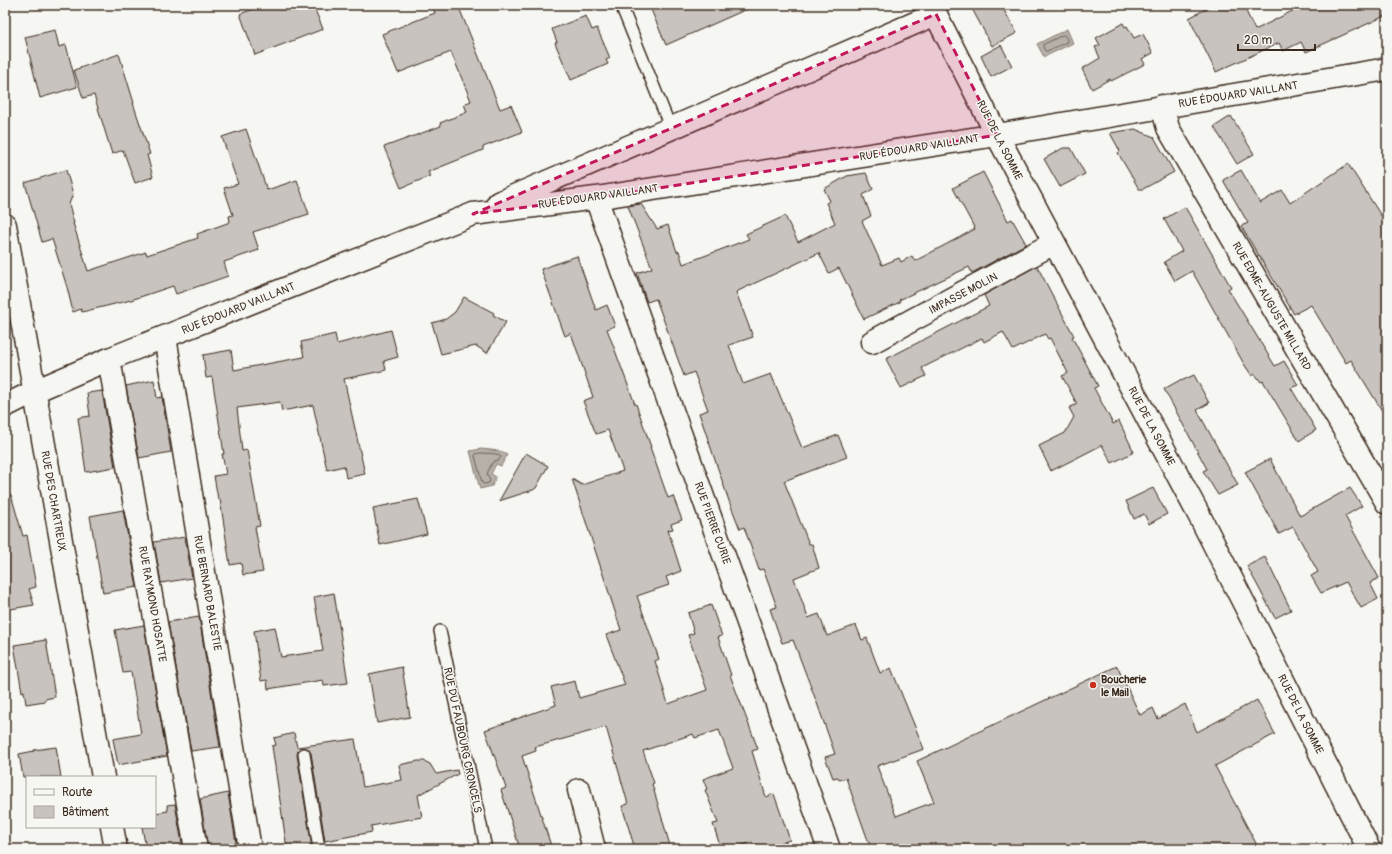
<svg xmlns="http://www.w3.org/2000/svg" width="1392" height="854" font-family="Pangolin,sans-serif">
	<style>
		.water { fill: #b6b0a9; stroke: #857a71 }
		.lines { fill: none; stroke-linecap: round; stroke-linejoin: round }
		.shore { stroke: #6c6056; stroke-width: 1 }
		.building { fill: #c8c3be; stroke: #3b2a1e }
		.lane-casing { stroke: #3b2a1e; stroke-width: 14 }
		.street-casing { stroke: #3b2a1e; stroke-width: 25 }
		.lane { stroke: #f6f6f2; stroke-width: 11 }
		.street { stroke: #f6f6f2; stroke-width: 22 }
		.marked { fill: #c2185b; fill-opacity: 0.2; stroke: #c2185b; stroke-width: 3; stroke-dasharray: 8 5; stroke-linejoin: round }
		.poi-dot { fill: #c8321e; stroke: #f6f6f2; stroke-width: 1.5 }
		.labels { text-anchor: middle; stroke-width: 3; stroke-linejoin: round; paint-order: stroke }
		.street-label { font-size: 11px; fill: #3b2a1e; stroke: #f6f6f2 }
		.poi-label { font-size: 11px; font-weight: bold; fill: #3b2a1e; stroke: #f6f6f2; text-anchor: start }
	</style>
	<rect width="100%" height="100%" fill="#f6f6f2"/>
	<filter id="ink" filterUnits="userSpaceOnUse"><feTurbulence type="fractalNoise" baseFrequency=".025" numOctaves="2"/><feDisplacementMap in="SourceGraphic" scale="8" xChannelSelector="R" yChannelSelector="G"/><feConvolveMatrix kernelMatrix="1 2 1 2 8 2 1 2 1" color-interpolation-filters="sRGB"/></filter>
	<g filter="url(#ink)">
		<path class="water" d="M1067 29 1073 43 1044 57 1037 44Z
			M481 449 500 451 507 455 501 466 496 464 491 474 496 477 492 486 480 489 470 451Z"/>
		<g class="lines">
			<path class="shore" d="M1064 35 1067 39V42L1047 51H1045L1043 47V45Z
				M481 453C488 454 497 452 501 457L499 460C492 460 490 467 487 474L490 481 489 483 484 484 482 483 475 456 476 454Z"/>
		</g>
		<path class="building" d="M264 5H313L323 29 255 55 240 14Z
			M432 5H458L500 109 511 105 522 132 483 147V150L428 172 430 176 401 188 384 147 441 126 440 123 467 112 464 104 471 101 451 52 398 73 382 34 435 13Z
			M649 5H756L666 45Z
			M970 5H1001L1017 33 992 46Z
			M1213 5H1243L1255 30 1304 5H1387V15L1306 52 1301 42 1283 51 1279 43 1216 72 1189 18Z
			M586 16 592 30 597 28 610 58 606 60 608 64 571 80 555 43 557 42 552 29Z
			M1123 23 1125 27 1127 26 1134 38 1143 34 1153 53 1142 59 1145 64 1111 81 1110 79 1092 89 1082 69 1100 58 1095 47 1100 45 1096 38Z
			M55 30 59 47 66 45 77 87 40 98 25 37Z
			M1001 45 1012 66 991 77 981 56Z
			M119 54 134 103H133L150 154 147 155 153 177 135 183 123 150 112 154 94 95 83 98 74 70Z
			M1231 116 1254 154 1237 164 1214 127Z
			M246 129 267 190 297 180 309 214 253 232 259 250 224 262 228 276 176 294 173 286 131 300 82 312 81 309 73 312 67 287 52 239 42 242 25 183 66 170 73 194 69 204 74 223H73L88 271 146 252 147 255 198 238 197 234 230 222 229 216 233 215 224 188 238 184 222 137Z
			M1135 129 1154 137 1174 172 1143 189H1139L1118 153 1120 151 1110 133Z
			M1063 148H1071L1085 174 1060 187 1044 159Z
			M1348 164 1387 225V419L1351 360 1346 363 1311 305 1294 314 1241 226 1248 223 1223 180 1241 170 1260 203 1282 190 1290 203Z
			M983 172 1008 221 1012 219 1026 244 972 273 969 267 899 300 900 302 864 319 839 268 829 273 819 253 736 292 753 337 729 345 743 384 771 374 802 448 838 435 847 457 784 481 809 544H812L819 568 794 578 808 618 819 614 827 636 856 625 862 640 867 638 880 673 891 668 924 749 877 766 896 816 934 802 917 761 1117 666 1140 715 1153 708 1158 719 1185 704 1197 732 1257 700 1275 734 1215 766 1259 849H871L846 778 839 780 838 777 833 778 825 757 835 754 817 703 793 640 782 643 770 609 777 607 763 569 759 570 744 527 740 529 729 501 699 413 708 410 694 372 684 376 656 299 647 302 637 273 652 268 628 206 641 204 657 229 668 225 677 252 679 251 683 264 749 239 746 234 785 216 798 242 835 223 826 203 830 201 824 189 847 176 866 173 873 189 863 195 871 216 862 221 882 265 899 258 901 262 912 256 915 261 975 229 953 188Z
			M1185 207 1231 287 1228 289 1275 366 1284 361 1298 385 1291 388 1316 430 1299 441 1263 381 1261 382 1255 374 1252 376 1244 364 1192 271 1175 281 1164 262 1182 251 1164 219Z
			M577 256 596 310 607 305 615 326 607 329 635 404H636L651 447H650L668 498 673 496 682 520 671 524 673 529 668 530 681 571 666 577 669 585 637 596 659 659 655 661 668 704 707 690 688 635 694 633 688 613 711 605 722 636 718 637 731 675H730L758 749 752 751 766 797 774 794 790 840 761 849H754L752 842 732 849H721L713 824 718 823 705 790 707 789 703 779 733 768 719 730 695 738 693 734 643 751 654 783 652 784 671 849H635L622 806 628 804 606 727 535 747 536 751 522 756 552 849H520L501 790 506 788 485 730 556 705 551 687 575 681 579 698 625 685 606 635 621 630 572 479 582 485 623 471 608 430 596 434 583 401 593 397 571 333 565 336 541 269Z
			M1037 266 1074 336 1072 337 1098 386 1094 388 1113 424 1119 421 1134 452 1112 463 1102 445 1051 471 1039 446 1065 433 1074 417 1069 408 1077 404 1062 376 1068 373 1050 338 1048 339 1045 334 1013 350 1003 332 984 342 982 338 922 368 926 376 901 388 886 359 989 306 984 295Z
			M464 297 494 313 493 315 506 322 487 353 476 346 441 354 432 323 446 319 455 312Z
			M391 330 398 357 384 361 386 370 344 379 365 474 346 478 344 466 327 470 313 405 282 411 280 402 237 408 242 451 247 450 260 526 255 527 263 572 243 575 241 563 230 565 220 499H218L214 476 226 474 222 454H224L212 377 206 378 203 355 231 350 234 370 304 357 301 342 335 334 337 344Z
			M1194 375 1209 403 1197 410 1238 485 1218 495 1203 471 1207 469 1164 389 1180 380 1181 381Z
			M154 380 157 398 162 397 171 452 139 458 126 386Z
			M102 391 115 467 86 472 78 418 90 416 87 393Z
			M526 453 548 466 536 488 533 490 499 501Z
			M1270 459 1300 516 1350 488 1362 506 1345 516 1379 578 1370 583 1378 599 1361 608 1346 582 1321 593 1311 576 1318 572 1293 527 1279 534 1245 472Z
			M1153 488 1167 514 1149 524 1144 514 1134 519 1126 501Z
			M5 495H11L23 536 27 535 36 587 29 589 34 605 5 610Z
			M418 499 427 534 380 545 373 508Z
			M123 510 137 587 103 593 90 516Z
			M185 537 192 578 161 583 154 542Z
			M1265 557 1291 610 1275 618 1247 566Z
			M334 593 348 683 324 686 323 680 268 689 267 680 261 681 254 631 275 627 281 657 323 651 314 597Z
			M199 617 220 747 191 751 168 622Z
			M144 625 167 756 118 765 113 739 141 734 131 672 123 673 115 630Z
			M46 640 55 697 45 699V701L26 704 24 691 22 692 14 645Z
			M402 667 410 717 377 723 369 674Z
			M294 733 297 747 355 739 363 787 402 780 399 765 418 761H424L430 764 436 774 457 770 458 774 418 795 422 817 371 826 372 832 325 841 311 753 307 748H300L298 751 297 755 312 847 287 849 272 746 276 745 274 738Z
			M56 747 61 777H23L19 754 34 751V750Z
			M228 793 237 849H208L200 799Z
			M175 804 183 849H146L142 827H155V813L168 811 167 805Z"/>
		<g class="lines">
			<g class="lane-casing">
				<path id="lane" d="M621 5 671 129
					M440 631 486 849
					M304 754 319 849"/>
			</g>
			<g class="street-casing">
				<path id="street" d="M931 5 997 135 1200 517 1369 849
					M1162 106 1168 128 1387 503
					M596 198 829 849
					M498 203 936 14
					M5 225 103 777
					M165 337 250 849
					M872 342 1054 243
					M109 359 196 849
					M5 406 35 391 109 359 473 214 596 198 997 135 1387 69
					M579 790 594 849
					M112 827 116 849"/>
			</g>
			<use href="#lane" class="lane"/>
			<use href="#street" class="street"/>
		</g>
	</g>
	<path class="marked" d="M936 14 997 135 596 198 473 214Z"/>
	<circle class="poi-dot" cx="1093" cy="685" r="4"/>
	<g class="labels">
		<g class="street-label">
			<text transform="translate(1238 94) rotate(-9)" y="4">RUE ÉDOUARD VAILLANT</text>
			<text transform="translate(1000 140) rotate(63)" y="4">RUE DE LA SOMME</text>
			<text transform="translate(919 147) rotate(-9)" y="4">RUE ÉDOUARD VAILLANT</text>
			<text transform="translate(598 196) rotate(-8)" y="4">RUE ÉDOUARD VAILLANT</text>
			<text transform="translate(963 293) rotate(-28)" y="4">IMPASSE MOLIN</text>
			<text transform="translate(1272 306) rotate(60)" y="4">RUE EDME-AUGUSTE MILLARD</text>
			<text transform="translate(238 308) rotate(-22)" y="4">RUE ÉDOUARD VAILLANT</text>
			<text transform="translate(1152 426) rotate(62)" y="4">RUE DE LA SOMME</text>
			<text transform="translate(54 501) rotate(80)" y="4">RUE DES CHARTREUX</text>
			<text transform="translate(713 523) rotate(70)" y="4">RUE PIERRE CURIE</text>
			<text transform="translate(208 593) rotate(80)" y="4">RUE BERNARD BALESTIE</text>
			<text transform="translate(153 604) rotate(80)" y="4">RUE RAYMOND HOSATTE</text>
			<text transform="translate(1301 714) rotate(63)" y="4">RUE DE LA SOMME</text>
			<text transform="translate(463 740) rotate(78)" y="4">RUE DU FAUBOURG CRONCELS</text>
		</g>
		<g class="poi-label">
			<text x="1101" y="683">Boucherie<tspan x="1101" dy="13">le Mail</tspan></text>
		</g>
	</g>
	<rect width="1392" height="854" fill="none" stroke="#f6f6f2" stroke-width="20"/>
	<rect x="10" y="10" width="1372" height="834" fill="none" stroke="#3b2a1e" stroke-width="1.5" filter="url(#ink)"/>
	<rect x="26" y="776" width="130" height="52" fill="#f6f6f2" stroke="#aba49d"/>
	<rect x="34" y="789" width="20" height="6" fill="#f6f6f2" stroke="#aba49d"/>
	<text x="62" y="796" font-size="12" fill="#3b2a1e">Route</text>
	<rect x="34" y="806" width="20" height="12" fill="#c8c3be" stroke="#aba49d"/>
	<text x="62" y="816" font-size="12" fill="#3b2a1e">Bâtiment</text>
	<path d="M1238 44v6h77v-6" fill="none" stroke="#3b2a1e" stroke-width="2"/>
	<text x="1244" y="44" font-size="12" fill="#3b2a1e" stroke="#f6f6f2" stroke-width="3" paint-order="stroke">20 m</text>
</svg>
